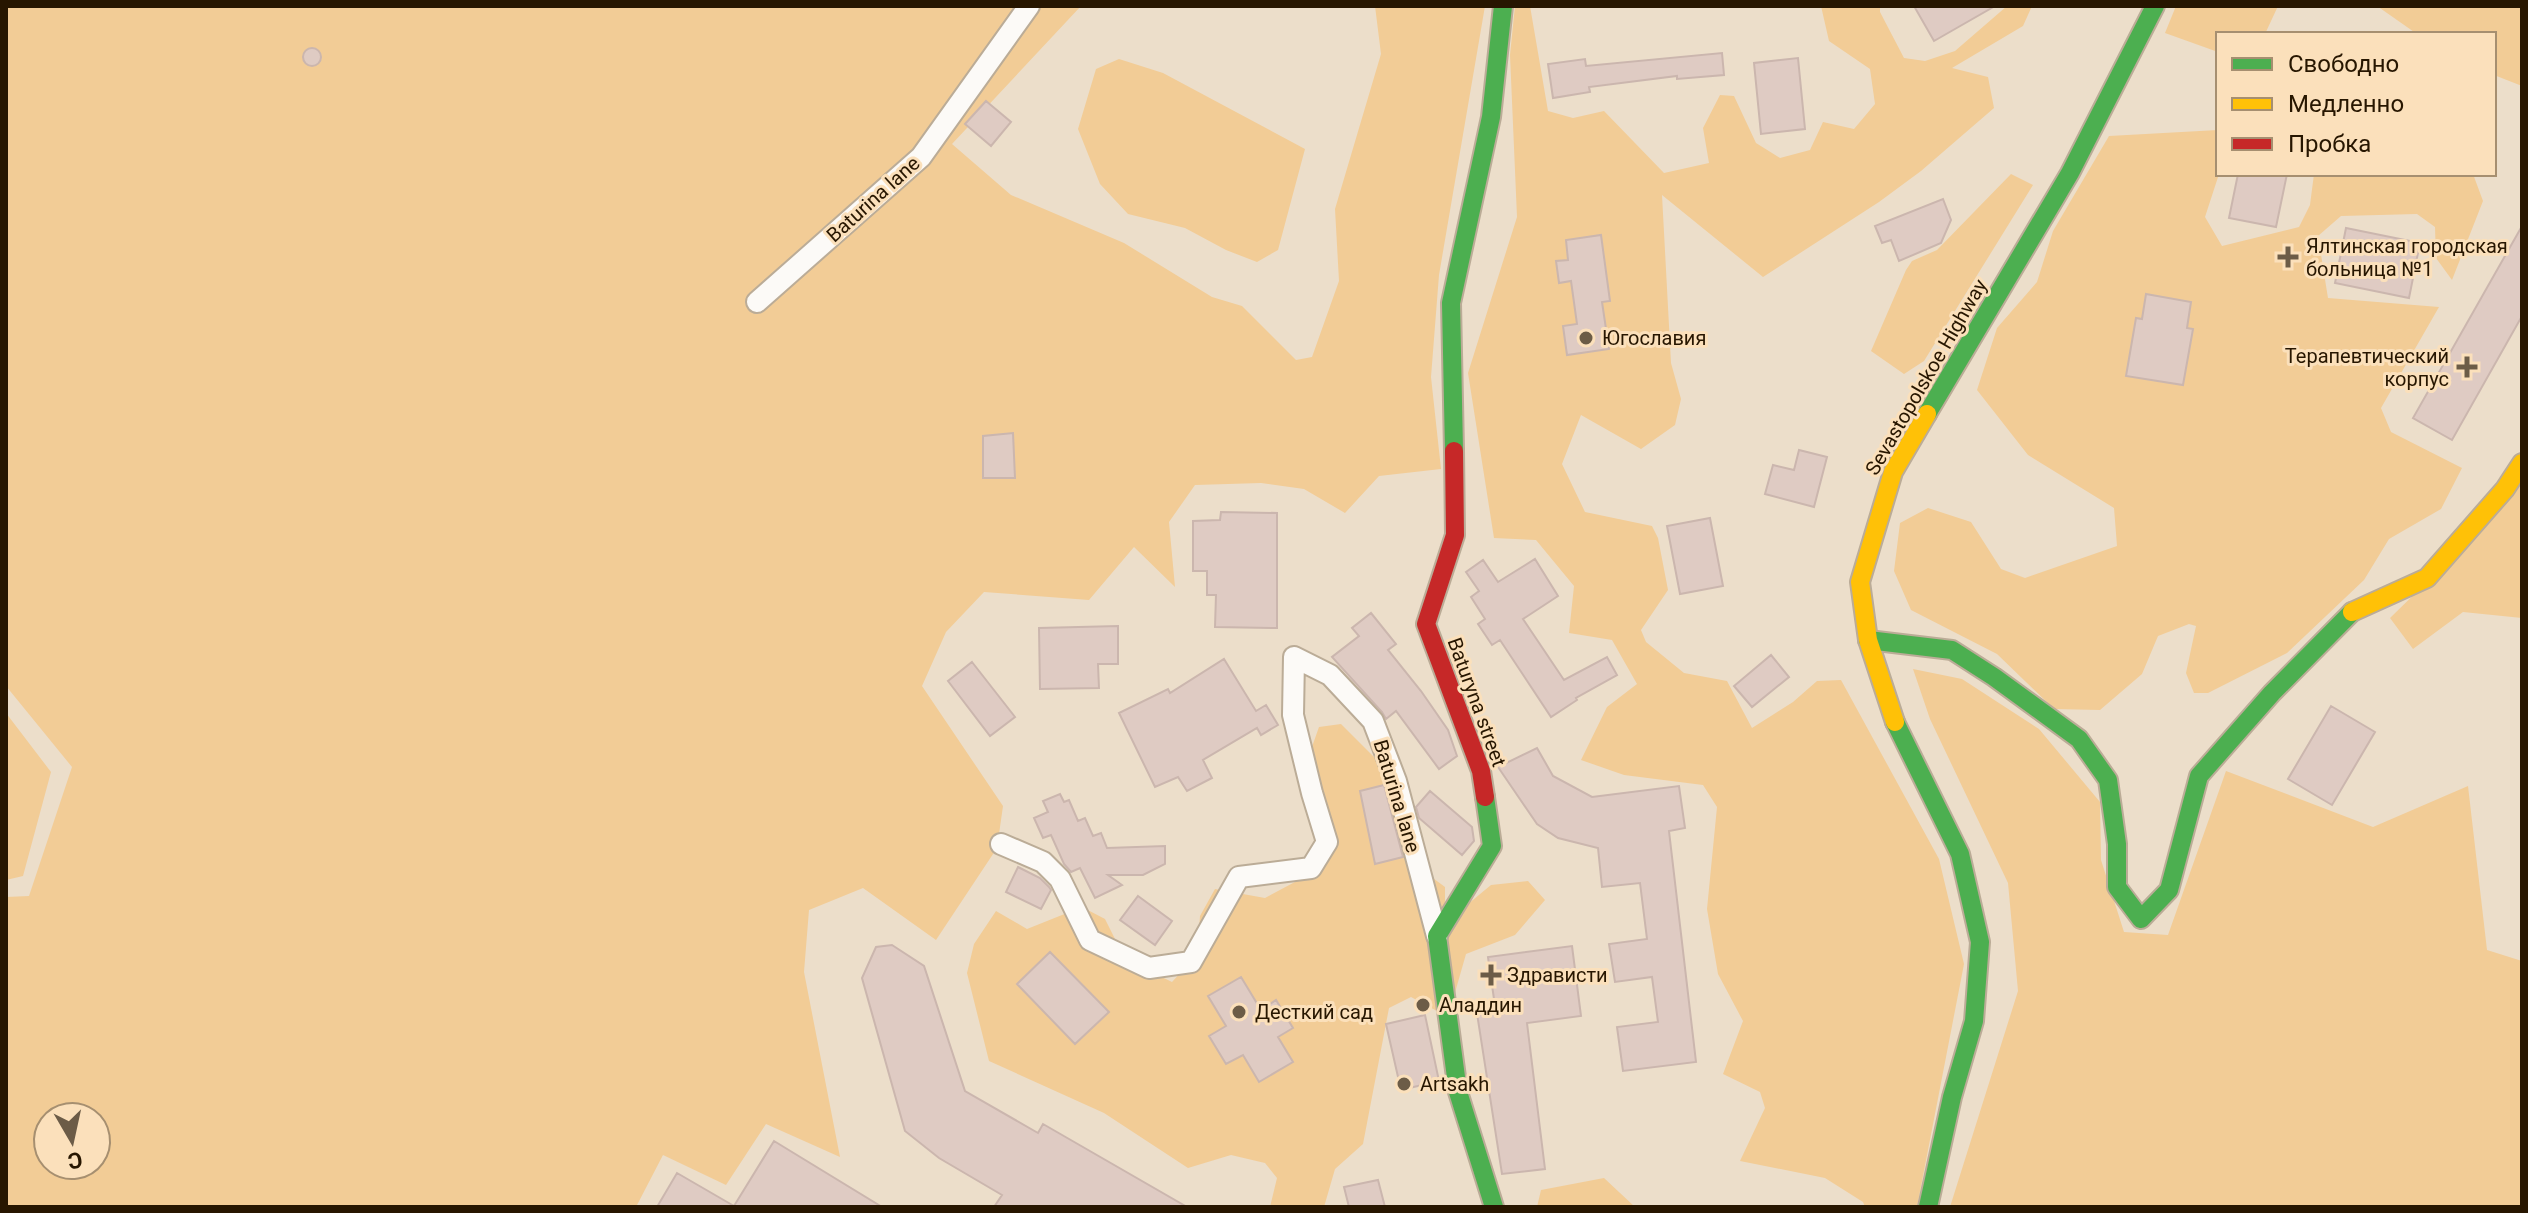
<svg xmlns="http://www.w3.org/2000/svg" width="2528" height="1213" font-family="Roboto,sans-serif">
	<style>
		.green { fill: #f2cc96; fill-rule: evenodd }
		.building { fill: #dfcbc3; stroke: #cbb6ae; stroke-width: 2 }
		.lines { fill: none; stroke-linecap: round; stroke-linejoin: round }
		.street-casing { stroke: #bbac97; stroke-width: 24 }
		.fast-casing { stroke: #bbac97; stroke-width: 22 }
		.slow-casing { stroke: #bbac97; stroke-width: 22 }
		.jam-casing { stroke: #bbac97; stroke-width: 22 }
		.street { stroke: #fcfaf7; stroke-width: 20 }
		.fast { stroke: #4caf50; stroke-width: 18 }
		.slow { stroke: #ffc107; stroke-width: 18 }
		.jam { stroke: #c62828; stroke-width: 18 }
		.poi-dot { fill: #6c5c47; stroke: #fbe0bb; stroke-width: 3 }
		.labels { text-anchor: middle; stroke-width: 6; stroke-linejoin: round; paint-order: stroke }
		.street-label { font-size: 20px; fill: #271600; stroke: #fbe0bb }
		.poi-label { font-size: 20px; fill: #271600; stroke: #fbe0bb; text-anchor: start }
	</style>
	<rect width="100%" height="100%" fill="#ecdeca"/>
	<path class="green" d="M6 6H1081L952 144 1011 195 1124 243 1212 297 1242 306 1296 360 1312 357 1339 281 1335 209 1381 54 1375 6H1485L1439 275 1431 377 1441 469 1379 476 1345 513 1304 489 1261 483 1195 485 1169 522 1175 587 1134 547 1089 600 984 592 946 632 922 686 1003 806 997 848 936 940 863 888 809 910 804 972 840 1157 766 1124 726 1185 663 1155 636 1207H6V897L29 896 72 767 6 686ZM48 1117H96V1165H48Z
		M1515 6H1530L1548 111 1573 118 1604 111 1664 173 1709 163 1703 128 1720 95 1734 96 1756 143 1780 158 1810 150 1823 122 1854 129 1875 104 1870 69 1829 41 1821 6H1880V12L1904 58 1925 61 1955 51 2007 6H2032L2023 26 1952 68 1988 77 1994 108 1921 171 1879 202 1763 277 1662 195 1671 363 1681 399 1675 425 1641 449 1581 415 1562 464 1585 512 1652 526 1658 538 1668 590 1641 630 1646 642 1684 673 1727 681 1752 728 1793 702 1817 681 1841 680 1939 859 1964 964 1917 1207H1865L1863 1202 1825 1178 1740 1161 1765 1108 1760 1092 1723 1074 1743 1021 1718 974 1707 909 1717 807 1703 785 1624 775 1581 760 1607 707 1637 684 1612 640 1569 633 1574 586 1536 540 1494 538 1468 373 1517 217 1510 55ZM1601 236 1609 301 1575 305 1571 281 1559 282 1556 262 1568 260 1566 240Z
		M2176 6H2278L2265 34H2218V52L2165 33Z
		M2377 6H2522V86L2494 75V34H2417Z
		M1119 59 1163 73 1305 149 1278 250 1257 262 1226 250 1185 228 1128 214 1100 184 1078 129 1096 69Z
		M2218 130 2219 174 2205 217 2222 246 2299 227 2310 205 2314 174H2473L2483 201 2452 280 2436 258 2435 227 2417 214 2341 216 2318 236 2328 298 2439 307 2381 408 2391 432 2462 468 2441 509 2389 539 2364 580 2287 653 2208 693H2194L2186 673 2196 626 2189 624 2158 636 2142 674 2100 710 2054 709 1997 654 1911 610 1894 571 1900 523 1928 508 1971 522 2001 569 2025 578 2117 546 2114 508 2028 455 1977 390 1997 328 2037 282 2053 231 2109 136ZM2146 295 2191 302 2187 328 2192 330 2183 385 2126 376 2136 318 2142 319Z
		M2011 174 2033 185 1924 361 1904 374 1871 351 1906 270 1912 261 1937 250Z
		M2522 480V618L2463 612 2413 649 2390 618 2476 534Z
		M1913 669 1962 679 2039 729 2100 802 2101 860 2124 932 2168 935 2226 771 2373 827 2468 786 2487 950 2522 961V1207H1950L2018 991 2008 883 1930 719Z
		M6 713 51 772 23 876 6 880Z
		M1341 724 1380 763 1403 856 1445 887V923L1491 885 1528 881 1545 900 1515 935 1466 954 1448 1017 1411 997 1389 1008 1363 1144 1335 1169 1324 1207H1270L1277 1178 1265 1163 1231 1155 1188 1168 1104 1113 989 1061 967 973 974 944 996 911 1027 929 1082 907 1105 919 1125 959 1172 982 1197 955 1200 916 1215 889 1265 898 1325 866 1323 801 1307 761 1319 727ZM1241 977 1261 1010 1277 1001 1293 1028 1278 1037 1259 1082 1243 1055 1226 1064 1209 1036 1226 1026 1208 996Z
		M1604 1178 1635 1207H1537L1541 1190Z"/>
	<path class="building" d="M1914 6H1995L1934 41Z
		M303 57a9 9 0 1 1 18 0a9 9 0 1 1-18 0Z
		M1722 53 1724 75 1677 79V76L1589 87 1590 92 1553 98 1548 64 1585 59 1586 66Z
		M1798 58 1805 129 1761 134 1754 63Z
		M986 101 1011 122 991 146 965 124Z
		M2238 174H2287L2276 227 2229 218Z
		M1943 199 1951 220 1941 243 1899 261 1891 240 1882 243 1875 226Z
		M2522 226V316L2452 440 2413 418Z
		M2346 228 2420 243 2409 298 2335 283Z
		M1601 235 1610 301 1602 302 1609 349 1567 355 1563 326 1577 324 1571 281 1559 283 1556 261 1568 260 1566 240Z
		M2146 294 2191 302 2187 328 2193 329 2183 385 2126 376 2136 318 2142 319Z
		M1013 433 1015 478H983V436Z
		M1799 450 1827 457 1814 507 1765 494 1773 465 1794 470Z
		M1221 512 1277 513V628L1215 627 1216 595H1207V571H1193V521L1220 520Z
		M1710 518 1723 586 1680 594 1667 526Z
		M1535 559 1558 596 1523 619 1564 680 1607 657 1617 675 1576 698 1577 700 1551 717 1500 640 1492 645 1478 624 1485 619 1471 597 1479 591 1466 572 1483 560 1498 582Z
		M1371 613 1396 644 1388 650 1421 691 1448 730 1457 756 1439 769 1396 711 1386 719 1382 712 1332 657 1359 636 1352 628Z
		M1118 626V664H1098L1099 688 1040 689 1039 628Z
		M1771 655 1789 677 1752 707 1734 686Z
		M1224 659 1256 711 1266 705 1278 725 1261 735 1257 728 1203 760 1212 778 1187 791 1178 777 1155 787 1119 713 1168 689 1170 693Z
		M972 662 1015 717 990 736 948 681Z
		M2331 706 2375 732 2332 805 2288 779Z
		M1537 748 1553 776 1592 797 1679 786 1685 828 1669 831 1696 1062 1623 1071 1617 1027 1658 1022 1652 977 1615 982 1609 944 1647 939 1640 883 1602 887 1598 848 1558 838 1537 824 1498 767Z
		M1384 785 1403 857 1375 864 1360 791Z
		M1430 791 1472 827 1474 841 1462 855 1419 818 1416 807Z
		M1060 794 1064 802 1069 800 1078 821 1085 818 1093 836 1101 833 1107 848 1165 846V864L1143 875H1108L1122 885 1095 898 1080 868 1071 872 1064 864 1051 835 1043 838 1034 818 1048 812 1043 801Z
		M1018 867 1040 878 1049 887 1051 890 1041 909 1006 892Z
		M1138 896 1172 921 1155 945 1120 920Z
		M892 945 924 966 965 1091 1038 1133 1043 1124 1187 1207H994L1002 1195 939 1158 905 1131 862 978 876 947Z
		M1572 946 1581 1016 1527 1023 1545 1169 1502 1174 1476 1007 1495 1006 1488 957Z
		M1050 952 1109 1012 1075 1044 1017 984Z
		M1241 977 1261 1010 1276 1000 1293 1028 1278 1037 1293 1062 1259 1082 1243 1055 1226 1064 1209 1036 1226 1026 1208 996Z
		M1425 1015 1439 1081 1401 1090 1386 1024Z
		M774 1141 882 1207H657L677 1173 734 1206Z
		M1378 1180 1385 1207H1349L1344 1187Z"/>
	<g class="lines">
		<g class="street-casing">
			<path id="street" d="M757 302 921 157 1029 6
				M1001 844 1043 862 1060 879 1090 940 1149 968 1191 962 1239 877 1311 868 1327 842 1312 793 1293 715 1294 657 1330 675 1373 721 1396 781 1437 936"/>
		</g>
		<g class="fast-casing">
			<path id="fast" d="M1927 414 2070 173 2155 6
				M1454 451 1451 303 1491 117 1503 6
				M1868 640 1952 650 1994 677 2079 739 2108 780 2117 844V887L2141 919 2169 890 2199 776 2272 693 2352 612
				M1895 722 1960 854 1980 942 1974 1021 1952 1097 1928 1207
				M1485 797 1492 846 1437 936 1458 1092 1494 1207"/>
		</g>
		<g class="slow-casing">
			<path id="slow" d="M2352 612 2427 578 2505 489 2522 463
				M1895 722 1868 640 1860 582 1893 472 1927 414"/>
		</g>
		<g class="jam-casing">
			<path id="jam" d="M1454 451 1455 535 1426 624 1481 771 1485 797"/>
		</g>
		<use href="#street" class="street"/>
		<use href="#fast" class="fast"/>
		<use href="#slow" class="slow"/>
		<use href="#jam" class="jam"/>
	</g>
	<g class="poi-dot">
		<path d="M2284 245h8v8h8v8h-8v8h-8v-8h-8v-8h8z"/>
		<circle cx="1586" cy="338" r="8"/>
		<path d="M2463 355h8v8h8v8h-8v8h-8v-8h-8v-8h8z"/>
		<path d="M1487 963h8v8h8v8h-8v8h-8v-8h-8v-8h8z"/>
		<circle cx="1423" cy="1005" r="8"/>
		<circle cx="1239" cy="1012" r="8"/>
		<circle cx="1404" cy="1084" r="8"/>
	</g>
	<g class="labels">
		<g class="street-label">
			<text transform="translate(873 199) rotate(-42)" y="7">Baturina lane</text>
			<text transform="translate(1926 377) rotate(-60)" y="7">Sevastopolskoe Highway</text>
			<text transform="translate(1477 702) rotate(70)" y="7">Baturyna street</text>
			<text transform="translate(1397 796) rotate(73)" y="7">Baturina lane</text>
		</g>
		<g class="poi-label">
			<text x="2306" y="253">Ялтинская городская<tspan x="2306" dy="23">больница №1</tspan></text>
			<text x="1602" y="345">Югославия</text>
			<text x="2449" y="363" text-anchor="end">Терапевтический<tspan x="2449" dy="23">корпус</tspan></text>
			<text x="1507" y="982">Здрависти</text>
			<text x="1439" y="1012">Аладдин</text>
			<text x="1255" y="1019">Десткий сад</text>
			<text x="1420" y="1091">Artsakh</text>
		</g>
	</g>
	<rect width="2528" height="1213" fill="none" stroke="#271600" stroke-width="16"/>
	<rect x="2216" y="32" width="280" height="144" fill="#fbe0bb" stroke="#a68f70" stroke-width="2"/>
	<rect x="2232" y="58" width="40" height="12" fill="#4caf50" stroke="#a68f70" stroke-width="2"/>
	<text x="2288" y="72" font-size="24" fill="#271600">Свободно</text>
	<rect x="2232" y="98" width="40" height="12" fill="#ffc107" stroke="#a68f70" stroke-width="2"/>
	<text x="2288" y="112" font-size="24" fill="#271600">Медленно</text>
	<rect x="2232" y="138" width="40" height="12" fill="#c62828" stroke="#a68f70" stroke-width="2"/>
	<text x="2288" y="152" font-size="24" fill="#271600">Пробка</text>
	<g transform="translate(72 1141) rotate(171)"><circle r="38" fill="#fbe0bb" stroke="#a68f70" stroke-width="2"/>
	<path d="M0-6L14 30L0 20L-14 30Z" fill="#6c5c47"/>
	<text y="-12" font-size="22" font-weight="bold" text-anchor="middle" fill="#271600">С</text>
	</g>
</svg>
